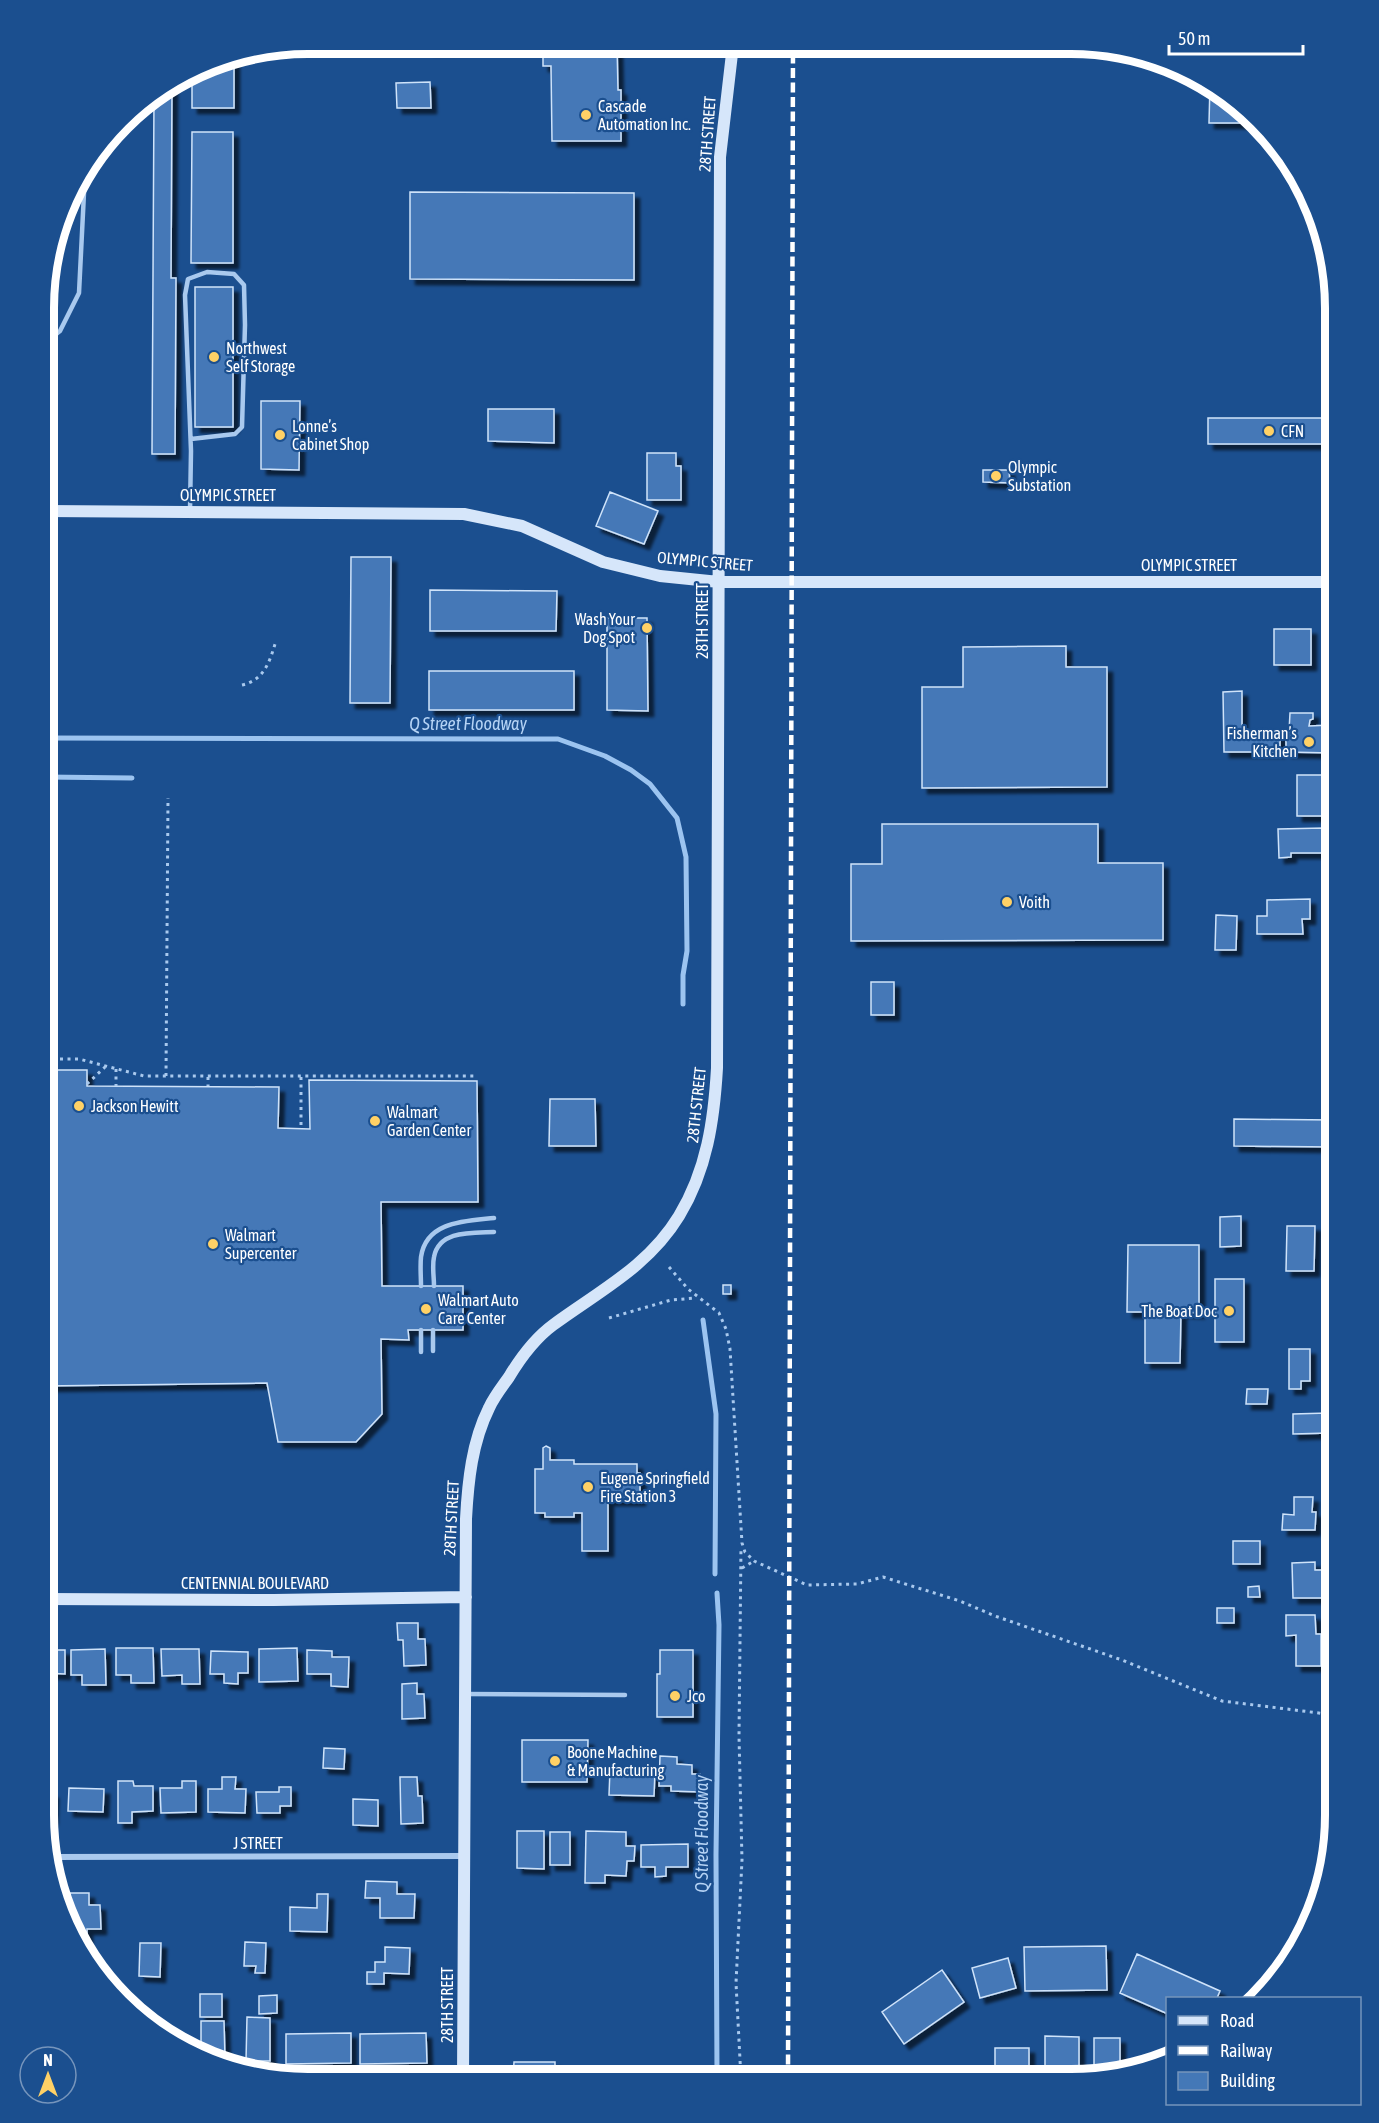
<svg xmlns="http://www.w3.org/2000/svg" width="1379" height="2123" font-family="'Asap Condensed',sans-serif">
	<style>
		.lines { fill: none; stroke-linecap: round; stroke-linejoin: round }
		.stream { stroke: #9cc4f0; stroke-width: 5 }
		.building { fill: #4478b7; stroke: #cfe3fa; stroke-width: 1.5; filter: url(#shadow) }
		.path { stroke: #a9c9ee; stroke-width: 3; stroke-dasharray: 3 4.5; stroke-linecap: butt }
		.lane { stroke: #a9c9ee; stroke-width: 4.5 }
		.street { stroke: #a9c9ee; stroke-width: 6 }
		.secondary { stroke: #d6e6fa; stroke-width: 12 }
		.rail { stroke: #fff; stroke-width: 4.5; stroke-dasharray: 10 4.5; stroke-linecap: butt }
		.poi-dot { fill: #ffd166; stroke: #1b4f8f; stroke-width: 2 }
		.labels { text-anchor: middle; stroke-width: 4.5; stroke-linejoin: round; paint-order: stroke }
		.poi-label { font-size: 16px; fill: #fff; stroke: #1b4f8f; text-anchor: start }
		.street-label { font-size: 16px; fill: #fff; stroke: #1b4f8f }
		.water-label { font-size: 18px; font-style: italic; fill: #b5d3f5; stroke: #1b4f8f }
		.rim { fill: none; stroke: #fff; stroke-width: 8 }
	</style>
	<defs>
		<filter id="shadow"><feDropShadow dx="5.5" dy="5.5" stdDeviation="1.5" flood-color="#0009"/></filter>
	</defs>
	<rect width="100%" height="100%" fill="#1b4f8f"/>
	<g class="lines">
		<path class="stream" d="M45 738 558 739 605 756 631 770 650 784 677 818 686 857 687 951 683 975V1004
			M45 777 132 778
			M703 1320 716 1414 715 1574
			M717 1593 719 1625 716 1855 717 2076"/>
	</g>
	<path class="building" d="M429 44H462V49L429 50Z
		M543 44H617L618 90H621V141H552L551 66H543Z
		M234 58V108H192V73L207 64Z
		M430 82 431 108H397L396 83Z
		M172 85 171 278H176L175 454H152L154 97Z
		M1210 85 1232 98 1257 123H1209Z
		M192 132H233V263H191Z
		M410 192 634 193V280L410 279Z
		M195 287H233V427H195Z
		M261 401H300L299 470 261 469Z
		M488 409H554V443L488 441Z
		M1331 413H1335V449H1331Z
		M1208 418H1331V444H1208Z
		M647 453H676V466H681V500H647Z
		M983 470H1009L1010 483 983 482Z
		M610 492 658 511 644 544 596 526Z
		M351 557H391L390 703H350Z
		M430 590 557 591 556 631H430Z
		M607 618H647L648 711 607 710Z
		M1274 629H1311V665H1274Z
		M1066 646V667H1107V787L922 788V687H963V647Z
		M429 671H574V710H429Z
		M1242 691V733H1280V752H1224L1223 692Z
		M1290 713H1313V719L1310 720 1309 726 1332 725V753L1286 752V733L1289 732Z
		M1297 775H1324L1323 816H1297Z
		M882 824H1098V863H1163V940L851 941V864H882Z
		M1324 828V853H1291V857L1279 858 1278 829Z
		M1310 899V919H1302L1303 934H1257V916H1267V900Z
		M1216 915 1237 916 1236 950H1215Z
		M871 982H894V1015H871Z
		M45 1070H87V1086L279 1087 278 1128 310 1129 309 1080 477 1081 478 1202H381L382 1286H463V1330H408L409 1340 381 1339 382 1414 356 1442H278L267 1383 44 1386Z
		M550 1099H595L596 1146H549Z
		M1234 1119 1335 1120V1147L1234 1146Z
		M1241 1216V1246L1220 1247V1217Z
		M1287 1226H1315L1314 1271H1286Z
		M1128 1245H1199V1313L1181 1312 1180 1363H1145V1312H1127Z
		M1215 1279H1244V1342H1215Z
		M723 1285H731V1294H723Z
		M1289 1349H1310V1381H1301V1389H1289Z
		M1247 1389H1268L1267 1404H1246Z
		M1328 1413 1329 1433 1293 1434V1414Z
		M546 1446 550 1448V1460H574V1464H637V1473H640V1500H608V1551H582V1513H574V1517H545V1513H535V1469H543V1448Z
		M1294 1497H1313L1312 1512H1316L1315 1530H1282L1283 1514 1294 1515Z
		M1233 1541H1260V1564H1233Z
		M1315 1562V1570H1323V1598H1293L1292 1563Z
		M1259 1586 1260 1597H1248V1587Z
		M1217 1608H1234V1623H1217Z
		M1286 1615H1315L1316 1634H1321V1666H1296V1635L1286 1636Z
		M397 1623H418V1639H425L426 1665 404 1666 403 1640H398Z
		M116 1648H153L154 1683H131V1675H116Z
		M297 1648 298 1681 259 1682V1649Z
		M105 1649 106 1685H82V1675H71V1650Z
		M161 1649H199L200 1684H182V1675L162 1676Z
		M44 1650H65V1674L44 1673Z
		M307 1650 332 1651V1657H349L348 1687 331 1686V1674H307Z
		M660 1650H693V1717H657V1674H660Z
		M211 1651 248 1652V1673H238V1684L224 1683V1674H210Z
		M417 1683V1694H424L425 1718 402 1719V1684Z
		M522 1740H588L587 1782H522Z
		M324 1748 345 1749 344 1769 323 1768Z
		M660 1756 677 1757V1764L692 1765V1774H700V1792L671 1791V1786H659Z
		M610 1770 655 1771 654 1796 609 1795Z
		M222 1777H236L235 1789H246L245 1813 208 1812V1789H222Z
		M400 1777H417L418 1796H422L423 1823 401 1824Z
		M118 1781H133L134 1786H153V1811L132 1812V1823H118Z
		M182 1781H196V1812L161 1813 160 1788H182Z
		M279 1787H291V1806H280V1813H257L256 1792H279Z
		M69 1788 104 1789 103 1812 68 1811Z
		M44 1793H53L52 1819H44Z
		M353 1799 378 1800V1826L353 1825Z
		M517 1831H544V1869L517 1868Z
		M586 1831 626 1832V1846H635L634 1861H627L626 1876 605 1875V1883H585Z
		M550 1832H570V1865H550Z
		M688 1844V1867H666V1876L655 1877V1867H641V1845Z
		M366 1881 397 1882V1894H415L414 1918H380V1898H365Z
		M70 1893H89V1905H100L101 1929H87V1938H76L70 1927Z
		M317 1894H328L327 1932 290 1931V1907L317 1908Z
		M245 1942 266 1943 265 1973H255L256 1966H244Z
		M140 1943H161L160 1977 139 1976Z
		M1106 1946 1107 1990 1025 1991 1024 1947Z
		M385 1947 410 1948 409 1974 384 1973V1984H367V1972H375V1962H385Z
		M1137 1954 1220 1991 1217 1998H1168V2014L1120 1993Z
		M1008 1958 1016 1988 980 1998 972 1968Z
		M942 1970 964 2002 904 2044 882 2012Z
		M200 1994H222V2017H200Z
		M277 1995V2013L259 2014V1996Z
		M247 2017 270 2018V2061H246Z
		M201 2021H224L225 2058H204L201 2056Z
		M351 2033V2063L286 2064V2034Z
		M426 2033 427 2063 360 2064V2034Z
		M1045 2036 1079 2037V2078L1045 2079Z
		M1094 2038H1120V2070L1094 2075Z
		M995 2048H1029V2079H995Z
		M514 2062H555V2078H513Z
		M958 2071H980V2079H958Z"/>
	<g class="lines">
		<path class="path" d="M242 685C265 680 270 660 276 641
			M45 1059H79L144 1076H477
			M116 1069V1086
			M166 1076 168 798
			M208 1077V1086
			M301 1077V1128
			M87 1084 105 1067
			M669 1267 688 1289 719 1313 726 1329 730 1349 742 1543 745 1552 754 1561 807 1585 857 1584 883 1577 960 1601 995 1616 1122 1660 1222 1701 1335 1715
			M609 1318 671 1300 696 1298
			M742 1568 754 1561
			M741 2079 736 1983 742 1860 739 1736 741 1547"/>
		<path class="lane" d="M46 342 60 331 79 293 85 173
			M190 511 191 451 185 295 188 279 207 272 234 274 244 285 245 325 242 427 235 434 191 439
			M421 1286C421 1277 420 1266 421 1257 426 1221 466 1221 494 1218
			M434 1286C434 1277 432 1266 434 1257 439 1230 472 1233 494 1232
			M421 1330V1352
			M433 1330V1351
			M465 1694 625 1695"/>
		<path class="street" d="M52 1857 465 1856"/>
		<path class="secondary" d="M45 511 464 514 522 526 603 562 660 576 719 582H1335
			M44 1599 274 1600 466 1597
			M463 2078 466 1519C468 1481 472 1442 489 1408 494 1397 502 1387 509 1377 521 1357 534 1339 553 1325 599 1291 648 1267 679 1216 707 1170 714 1120 717 1068L720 157 733 45"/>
		<path class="rail" d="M788 2079 793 45"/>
	</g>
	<g class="poi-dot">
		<circle cx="586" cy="115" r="6"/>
		<circle cx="214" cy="357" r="6"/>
		<circle cx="1269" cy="431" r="6"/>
		<circle cx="280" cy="435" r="6"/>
		<circle cx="996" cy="476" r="6"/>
		<circle cx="647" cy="628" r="6"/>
		<circle cx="1309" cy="742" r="6"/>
		<circle cx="1007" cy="902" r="6"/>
		<circle cx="79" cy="1106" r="6"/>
		<circle cx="375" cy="1121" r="6"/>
		<circle cx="213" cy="1244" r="6"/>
		<circle cx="426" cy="1309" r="6"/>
		<circle cx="1229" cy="1311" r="6"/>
		<circle cx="588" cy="1487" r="6"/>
		<circle cx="675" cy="1696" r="6"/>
		<circle cx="555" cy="1761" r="6"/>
	</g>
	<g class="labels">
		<g class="poi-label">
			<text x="598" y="112">Cascade<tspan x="598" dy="18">Automation Inc.</tspan></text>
			<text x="226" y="354">Northwest<tspan x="226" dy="18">Self Storage</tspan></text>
			<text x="292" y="432">Lonne’s<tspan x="292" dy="18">Cabinet Shop</tspan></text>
			<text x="1281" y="437">CFN</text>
			<text x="1008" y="473">Olympic<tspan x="1008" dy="18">Substation</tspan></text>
			<text x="635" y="625" text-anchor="end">Wash Your<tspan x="635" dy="18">Dog Spot</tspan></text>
			<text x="1297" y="739" text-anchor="end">Fisherman’s<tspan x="1297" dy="18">Kitchen</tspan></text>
			<text x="1019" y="908">Voith</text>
			<text x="91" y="1112">Jackson Hewitt</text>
			<text x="387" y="1118">Walmart<tspan x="387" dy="18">Garden Center</tspan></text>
			<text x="225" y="1241">Walmart<tspan x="225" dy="18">Supercenter</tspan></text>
			<text x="438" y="1306">Walmart Auto<tspan x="438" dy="18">Care Center</tspan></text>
			<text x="1217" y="1317" text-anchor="end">The Boat Doc</text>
			<text x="600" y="1484">Eugene Springfield<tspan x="600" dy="18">Fire Station 3</tspan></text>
			<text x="687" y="1702">Jco</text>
			<text x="567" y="1758">Boone Machine<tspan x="567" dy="18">&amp; Manufacturing</tspan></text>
		</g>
		<g class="street-label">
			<text transform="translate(707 134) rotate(-86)" y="6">28TH STREET</text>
			<text x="228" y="501">OLYMPIC STREET</text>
			<text transform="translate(705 561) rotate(5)" y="6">OLYMPIC STREET</text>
			<text x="1189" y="571">OLYMPIC STREET</text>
			<text transform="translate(702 621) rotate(-90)" y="6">28TH STREET</text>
			<text transform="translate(696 1105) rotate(-84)" y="6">28TH STREET</text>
			<text transform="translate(451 1518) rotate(-87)" y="6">28TH STREET</text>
			<text x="255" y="1589">CENTENNIAL BOULEVARD</text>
			<text x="258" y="1849">J STREET</text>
			<text transform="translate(447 2005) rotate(-90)" y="6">28TH STREET</text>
		</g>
		<g class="water-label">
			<text x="468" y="730">Q Street Floodway</text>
			<text transform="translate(702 1834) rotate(-90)" y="6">Q Street Floodway</text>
		</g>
	</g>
	<path d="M0 0H1379V2123H0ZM308 54H1071A254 254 0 0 1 1325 308V1815A254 254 0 0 1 1071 2069H308A254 254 0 0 1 54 1815V308A254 254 0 0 1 308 54Z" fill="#1b4f8f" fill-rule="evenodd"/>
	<path class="rim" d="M308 54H1071A254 254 0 0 1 1325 308V1815A254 254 0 0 1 1071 2069H308A254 254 0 0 1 54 1815V308A254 254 0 0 1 308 54Z"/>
	<rect x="1166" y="1997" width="195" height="108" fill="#1b4f8f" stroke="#7695bc" stroke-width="1.5"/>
	<rect x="1178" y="2016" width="30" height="9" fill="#d6e6fa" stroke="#7695bc" stroke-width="1.5"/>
	<text x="1220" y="2027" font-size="18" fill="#ffffff">Road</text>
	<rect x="1178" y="2046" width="30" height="9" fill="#ffffff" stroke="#7695bc" stroke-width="1.5"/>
	<text x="1220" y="2057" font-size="18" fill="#ffffff">Railway</text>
	<rect x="1178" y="2072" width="30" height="18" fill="#4478b7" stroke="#7695bc" stroke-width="1.5"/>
	<text x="1220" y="2087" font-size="18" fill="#ffffff">Building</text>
	<g transform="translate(48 2075)"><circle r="28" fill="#1b4f8f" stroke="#7695bc" stroke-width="1.5"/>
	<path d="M0-4.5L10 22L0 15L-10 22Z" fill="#ffd166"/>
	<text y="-9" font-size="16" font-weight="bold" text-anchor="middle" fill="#ffffff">N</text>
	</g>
	<path d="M1169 45v9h134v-9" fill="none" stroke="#ffffff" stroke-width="3"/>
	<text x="1178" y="45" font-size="18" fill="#ffffff" stroke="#1b4f8f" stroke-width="4.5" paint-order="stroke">50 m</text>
</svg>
